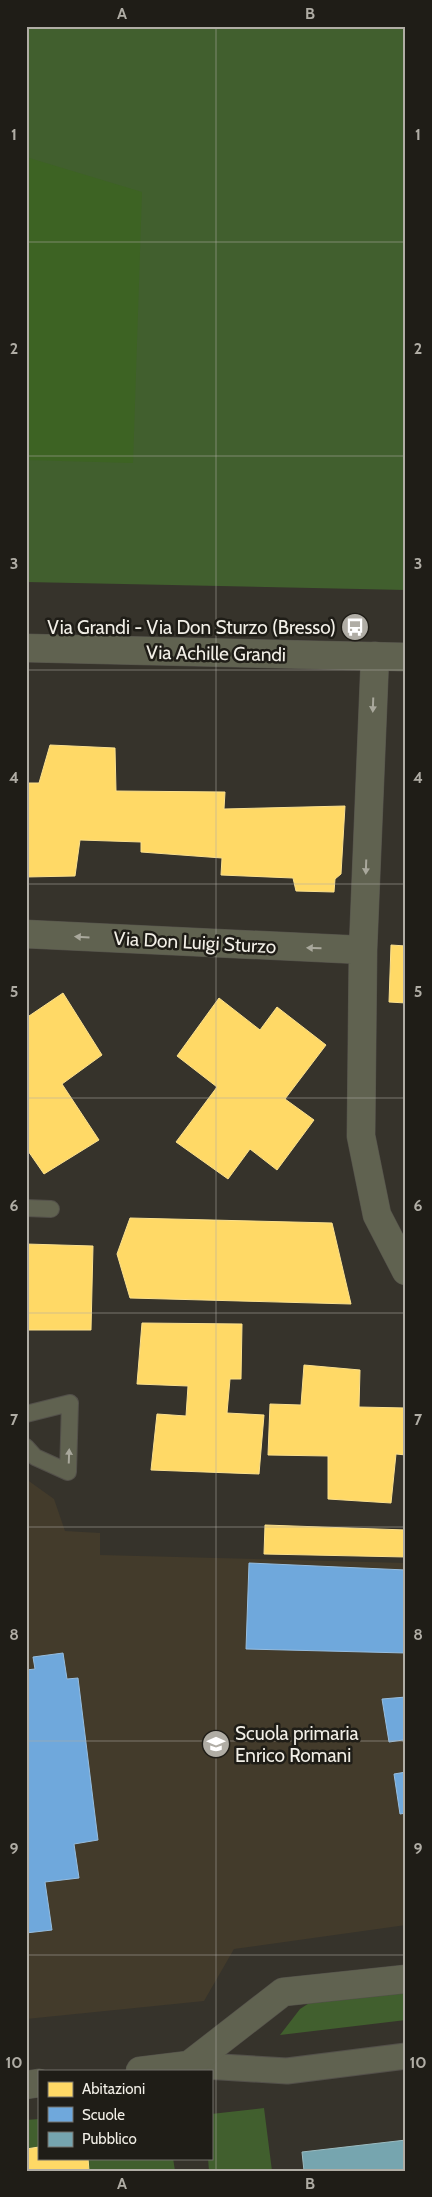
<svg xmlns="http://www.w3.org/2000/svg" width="432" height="2197" font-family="Cabin,sans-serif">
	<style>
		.education { fill: #433b2b }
		.green { fill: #415f2e }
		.forest { fill: #3d6323 }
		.homes { fill: #ffd966; stroke: #fbe08d }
		.schools { fill: #6fa8dc; stroke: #96bddf }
		.public { fill: #76a5af; stroke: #9bbbc0 }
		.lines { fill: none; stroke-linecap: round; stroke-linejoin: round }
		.service-casing { stroke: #53504a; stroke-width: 18 }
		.pedestrian-casing { stroke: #53504a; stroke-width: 27 }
		.minor-casing { stroke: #53504a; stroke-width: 29 }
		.tertiary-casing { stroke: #53504a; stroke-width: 29 }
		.service { stroke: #606250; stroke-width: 16 }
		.pedestrian { stroke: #606250; stroke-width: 25 }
		.minor { stroke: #606250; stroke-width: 28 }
		.tertiary { stroke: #606250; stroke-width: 28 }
		.oneway { fill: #a9a89c }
		.grid { fill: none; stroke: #b0ada5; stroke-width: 1; stroke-opacity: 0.55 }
		.labels { text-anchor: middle; stroke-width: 5; stroke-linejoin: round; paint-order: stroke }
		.poi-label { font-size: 19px; fill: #f2efe7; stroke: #1f1d17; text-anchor: end }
		.street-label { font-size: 19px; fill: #f2efe7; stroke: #1f1d17 }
		.neatline { fill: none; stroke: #b0ada5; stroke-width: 2 }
		.grid-label { font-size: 16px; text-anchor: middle; font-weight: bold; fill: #b0ada5 }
	</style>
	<rect width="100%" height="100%" fill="#36332b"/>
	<path class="education" d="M26 1479 54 1499 65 1531 100 1533V1555L406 1563V1925L234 1949 204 2001 26 2019Z"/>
	<path class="green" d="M26 26H406V590L26 582Z
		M406 1987V2020L280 2035 300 2009 317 1998Z
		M264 2108 272 2171H209L208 2158H211V2114Z
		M39 2119V2158H173L175 2171H26V2120Z"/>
	<path class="forest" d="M26 157 142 192 133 463 26 460Z"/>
	<path class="homes" d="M50 745 115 748 116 791 225 792 224 809 345 806 341 874 335 879 334 892 296 891 293 878 221 875 222 858 141 852V842L80 840 75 876 26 877V783H39Z
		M391 945 406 946V1003L389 1002Z
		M63 993 102 1055 62 1084 99 1140 44 1174 26 1148V1018Z
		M219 998 260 1030 277 1007 326 1045 285 1099 314 1120 277 1170 250 1149 228 1179 176 1142 217 1087 177 1056Z
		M130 1218 332 1223 351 1304 130 1298 117 1254Z
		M26 1244 93 1246 91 1330H26Z
		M142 1323 242 1324 241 1379H230L227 1413 264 1415 259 1474 151 1470 157 1414 186 1416 188 1386 137 1384Z
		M304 1365 360 1370 359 1407 406 1408V1455L396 1454 391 1503 328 1499V1456L268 1455 270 1404 301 1405Z
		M265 1525 406 1530V1557L264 1554Z
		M39 2147V2158H88L89 2171H26V2149Z"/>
	<path class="schools" d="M249 1563 406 1570V1653L246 1649Z
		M63 1653 67 1679 78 1678 98 1840 74 1844 79 1878 45 1882 52 1930 26 1933V1670L35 1669 33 1657Z
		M406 1697V1756L403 1740 389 1742 382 1699Z
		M406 1772V1813L400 1814 394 1774Z"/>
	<path class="public" d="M406 2140V2171H304L302 2152Z"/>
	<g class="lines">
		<g class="service-casing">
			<path id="service" d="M26 1208 51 1209
				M26 1414 70 1403 68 1472 35 1457 26 1447"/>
		</g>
		<g class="pedestrian-casing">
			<path id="pedestrian" d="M189 2065 287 2071 406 2056"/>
		</g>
		<g class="minor-casing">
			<path id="minor" d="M375 656 363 950 361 1136 377 1215 406 1271
				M26 934 363 950
				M140 2071 189 2065 283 1992 406 1979
				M26 2085 39 2083"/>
		</g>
		<g class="tertiary-casing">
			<path id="tertiary" d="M26 648 406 657"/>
		</g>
		<use href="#service" class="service"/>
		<use href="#pedestrian" class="pedestrian"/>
		<use href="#minor" class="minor"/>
		<use href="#tertiary" class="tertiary"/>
	</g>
	<defs><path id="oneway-solid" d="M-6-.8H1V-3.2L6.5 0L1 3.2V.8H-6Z" transform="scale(1.25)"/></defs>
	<g class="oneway">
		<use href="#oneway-solid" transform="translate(373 705) rotate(92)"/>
		<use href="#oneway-solid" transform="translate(366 867) rotate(92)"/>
		<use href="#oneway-solid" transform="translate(82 937) rotate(-177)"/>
		<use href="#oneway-solid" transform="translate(314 948) rotate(-178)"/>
		<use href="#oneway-solid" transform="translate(69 1456) rotate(-88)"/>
	</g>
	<path class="grid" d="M216 26V2171M26 242H406M26 456H406M26 670H406M26 884H406M26 1098H406M26 1313H406M26 1527H406M26 1741H406M26 1955H406"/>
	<defs>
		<g id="bus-disc" transform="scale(1.4375)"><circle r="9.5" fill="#b0ada5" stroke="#1f1d17"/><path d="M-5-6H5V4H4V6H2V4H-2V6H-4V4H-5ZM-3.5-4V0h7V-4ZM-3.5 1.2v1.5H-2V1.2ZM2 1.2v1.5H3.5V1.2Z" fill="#fff"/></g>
		<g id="school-disc" transform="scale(1.4375)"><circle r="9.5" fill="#b0ada5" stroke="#1f1d17"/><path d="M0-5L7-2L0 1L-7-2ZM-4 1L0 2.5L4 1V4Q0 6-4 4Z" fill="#fff"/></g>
	</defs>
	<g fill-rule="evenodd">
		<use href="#bus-disc" x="355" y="627"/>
		<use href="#school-disc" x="216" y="1744"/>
	</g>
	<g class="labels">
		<g class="poi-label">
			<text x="336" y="634">Via Grandi - Via Don Sturzo (Bresso)</text>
			<text x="235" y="1740" text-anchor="start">Scuola primaria<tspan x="235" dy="22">Enrico Romani</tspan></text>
		</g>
		<g class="street-label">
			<text transform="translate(216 653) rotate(1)" y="7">Via Achille Grandi</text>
			<text transform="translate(195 942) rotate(3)" y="7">Via Don Luigi Sturzo</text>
		</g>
	</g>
	<rect width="432" height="2197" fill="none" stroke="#1f1d17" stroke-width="55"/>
	<rect x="38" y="2070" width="175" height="90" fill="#1f1d17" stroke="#73716a"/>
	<rect x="48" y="2082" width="25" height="15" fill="#ffd966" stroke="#73716a"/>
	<text x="82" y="2094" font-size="15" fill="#f2efe7">Abitazioni</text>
	<rect x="48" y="2107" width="25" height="15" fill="#6fa8dc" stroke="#73716a"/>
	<text x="82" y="2120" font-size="15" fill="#f2efe7">Scuole</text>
	<rect x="48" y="2132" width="25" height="15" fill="#76a5af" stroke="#73716a"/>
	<text x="82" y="2144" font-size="15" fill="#f2efe7">Pubblico</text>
	<rect x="28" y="28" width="376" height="2142" class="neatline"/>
	<g class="grid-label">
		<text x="122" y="19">A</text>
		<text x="310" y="19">B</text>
		<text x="14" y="140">1</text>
		<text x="418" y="140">1</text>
		<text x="14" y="354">2</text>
		<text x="418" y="354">2</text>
		<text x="14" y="569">3</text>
		<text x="418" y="569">3</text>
		<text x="14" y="783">4</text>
		<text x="418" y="783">4</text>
		<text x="14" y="997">5</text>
		<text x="418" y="997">5</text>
		<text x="14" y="1211">6</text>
		<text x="418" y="1211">6</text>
		<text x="14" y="1425">7</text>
		<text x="418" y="1425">7</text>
		<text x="14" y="1640">8</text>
		<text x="418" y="1640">8</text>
		<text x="14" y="1854">9</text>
		<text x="418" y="1854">9</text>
		<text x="14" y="2068">10</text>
		<text x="418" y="2068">10</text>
		<text x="122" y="2189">A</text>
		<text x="310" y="2189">B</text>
	</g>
</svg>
